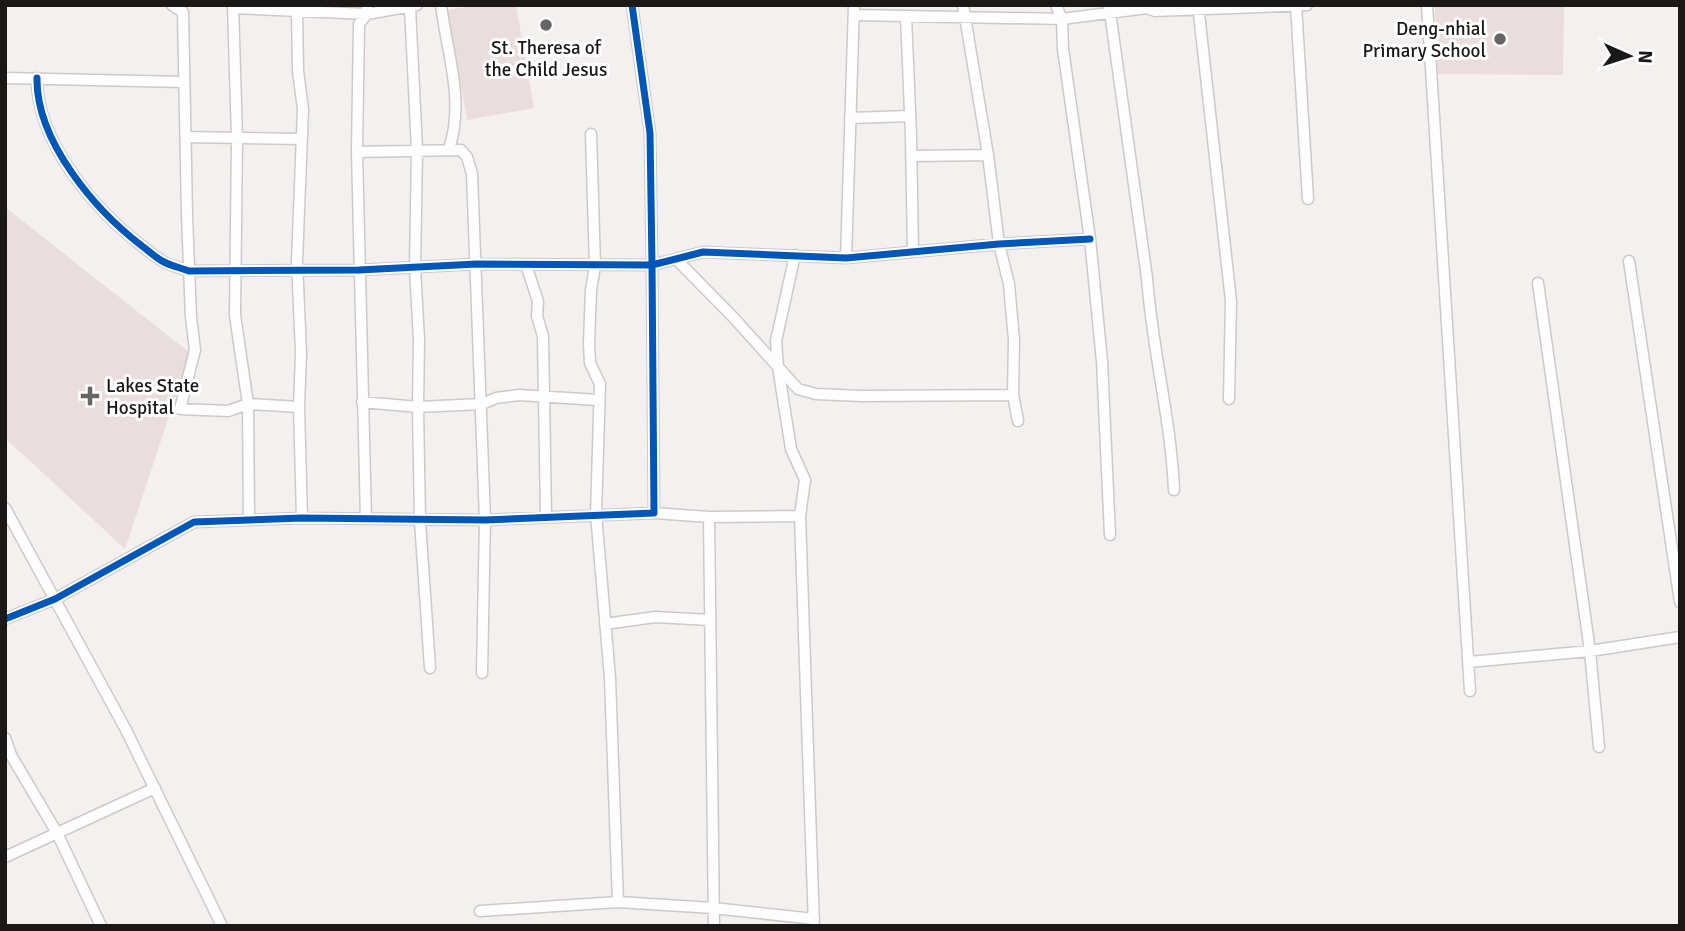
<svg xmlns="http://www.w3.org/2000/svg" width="1685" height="931" font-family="Signika,sans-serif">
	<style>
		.built { fill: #e9dddd }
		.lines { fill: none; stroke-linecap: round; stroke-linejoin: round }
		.minor-casing { stroke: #ccc9c9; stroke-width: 13 }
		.minor { stroke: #fefdfd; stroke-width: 10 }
		.cycleway-casing { stroke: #fefefe; stroke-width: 11 }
		.cycleway { stroke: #0057b8; stroke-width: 7 }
		.poi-dot { fill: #676464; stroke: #fefefe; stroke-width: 2.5 }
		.labels { text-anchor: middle; stroke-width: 6; stroke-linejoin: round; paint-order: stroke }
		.poi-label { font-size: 19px; fill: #1b1818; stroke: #fefefe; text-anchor: end }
	</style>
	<rect width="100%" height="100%" fill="#f5f0f0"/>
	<path class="built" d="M478 5H516L534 108 467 120 448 10Z
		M1435 5H1564L1563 75 1436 74Z
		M5 207 190 353 125 549 5 438Z"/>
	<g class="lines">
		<g class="minor-casing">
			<path id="minor" d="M172 5 183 12 187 215 191 317 195 350 180 409 228 411 248 404 249 520
				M233 5 237 138 235 315 248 404 299 407 302 518
				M367 5V14L359 24 357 152 461 150 467 157 472 174 485 520 482 673
				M441 5C447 53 465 101 449 149
				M963 5 988 155 999 244 1009 284 1014 340 1013 395 1018 421
				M1056 5 1062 19 1063 49 1090 239 1102 361 1110 535
				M1109 5 1147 278C1152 349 1171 419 1174 490
				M1198 5 1231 301 1229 399
				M1296 5 1308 199
				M1427 5 1470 691
				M410 7 417 150 415 268 419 340 418 407 420 521 430 668
				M233 8 367 14 417 5
				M297 10 298 71 303 109 297 261 301 353 299 407
				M854 15 1062 19 1147 8 1155 11 1307 5
				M906 16 911 135 913 252
				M5 78 183 82
				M37 78C36 141 95 210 142 246 149 251 156 258 164 262 172 266 181 268 189 271L359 270 477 264 652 265 650 133 632 5
				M850 118 910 116
				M591 134 595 266 591 290 589 343 590 363 600 384 596 514 610 678 618 902
				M187 137 301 139
				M357 152 366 519
				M912 156 988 155
				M795 255 776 341 778 367 791 449 805 480 800 516 814 926
				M846 258 854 5
				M676 259 732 316 798 389 816 394 862 396 1013 395
				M1629 261 1680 602
				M526 265 538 301 537 316 543 336 546 516
				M1538 283 1590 651 1599 747
				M362 402 418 407 482 404 496 398 519 395 598 400
				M5 508 126 730 222 926
				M654 513 709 517 800 516
				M709 517 714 926
				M5 619 55 599 194 522 302 518 485 520 654 513 652 265 703 252 846 258 999 244 1090 239
				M605 624 655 617 710 620
				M1469 662 1590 651 1680 637
				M5 738 11 755 57 833 101 926
				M5 857 155 788
				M480 911 618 902 713 908 814 919"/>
		</g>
		<use href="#minor" class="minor"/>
		<g class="cycleway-casing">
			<path id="cycleway" d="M37 78C36 141 95 210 142 246 149 251 156 258 164 262 172 266 181 268 189 271L359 270 477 264 652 265 650 133 632 5
				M5 619 55 599 194 522 302 518 485 520 654 513 652 265 703 252 846 258 999 244 1090 239"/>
		</g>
		<use href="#cycleway" class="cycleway"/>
	</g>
	<g class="poi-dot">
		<circle cx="546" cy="25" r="7"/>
		<circle cx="1500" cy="39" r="7"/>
		<path d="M86.5 385.5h7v7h7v7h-7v7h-7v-7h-7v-7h7z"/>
	</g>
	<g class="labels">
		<g class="poi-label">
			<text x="1486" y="35">Deng-nhial<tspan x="1486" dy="22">Primary School</tspan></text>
			<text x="546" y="54" text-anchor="middle">St. Theresa of<tspan x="546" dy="22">the Child Jesus</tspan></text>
			<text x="106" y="392" text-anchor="start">Lakes State<tspan x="106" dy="22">Hospital</tspan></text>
		</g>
	</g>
	<rect width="1685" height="931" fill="none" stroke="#1b1818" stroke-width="14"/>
	<g transform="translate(1629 56) rotate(93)" stroke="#fefefe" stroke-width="5" paint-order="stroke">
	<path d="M0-5L12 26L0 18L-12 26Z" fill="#1b1818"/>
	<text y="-10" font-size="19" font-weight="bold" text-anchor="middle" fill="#1b1818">N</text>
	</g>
</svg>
